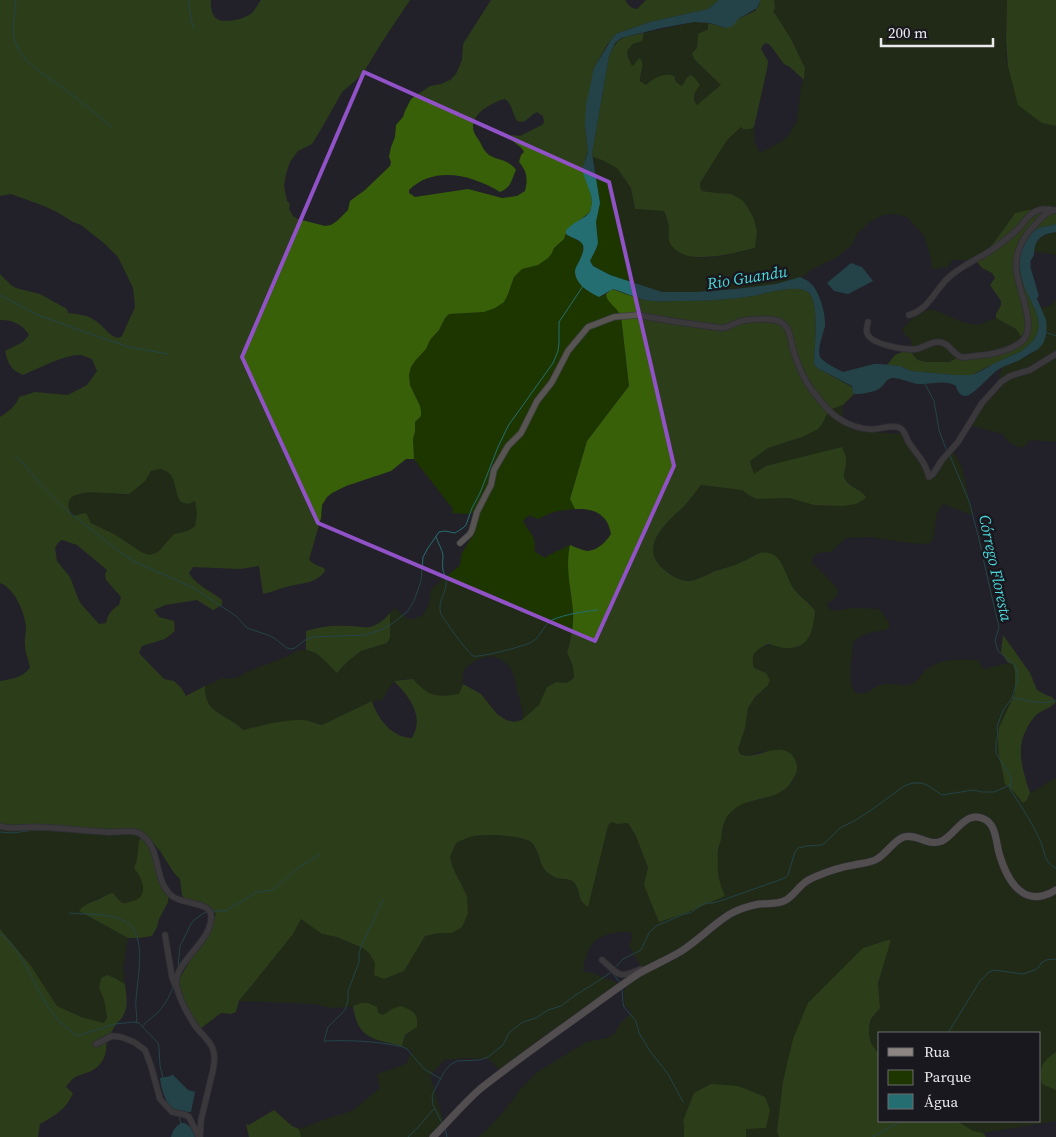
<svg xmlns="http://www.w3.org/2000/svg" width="1056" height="1137" font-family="'Source Serif 4',serif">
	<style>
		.green { fill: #1d3600 }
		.forest { fill: #386008; fill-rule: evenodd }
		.water { fill: #246e71 }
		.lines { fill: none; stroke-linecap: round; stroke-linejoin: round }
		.stream { stroke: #246e71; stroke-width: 1 }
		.river { stroke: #246e71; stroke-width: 7 }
		.minor-casing { stroke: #3e3d44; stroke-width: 7 }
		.major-casing { stroke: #3e3d44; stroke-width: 8 }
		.minor { stroke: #575452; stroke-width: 5.5 }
		.major { stroke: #8c8581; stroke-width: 7 }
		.marked { fill: none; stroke: #9152c8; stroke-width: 4; stroke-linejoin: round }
		.labels { text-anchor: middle; stroke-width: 5; stroke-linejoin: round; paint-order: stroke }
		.water-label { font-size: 16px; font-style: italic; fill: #4bd9dd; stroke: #19181e }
	</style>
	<rect width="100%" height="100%" fill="#222128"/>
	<path class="green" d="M774 0H1007C1007 21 1002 55 1010 74L1042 123 1056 126V214L1028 210 1015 213C1001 229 993 253 971 260 965 262 958 259 952 260L947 268 941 267 936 270 932 268 931 258 924 236 908 218 903 216 895 214 884 215 871 221 857 234 852 245 836 258 812 269 804 276 776 284 765 286 695 292H662L610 275 593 266 590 261 596 249 598 243 596 222 600 203 593 157C600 159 609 162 615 167 620 171 629 183 631 189 634 196 632 203 635 209L664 211 669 228 668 238C675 244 682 251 690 255 704 263 740 252 755 248L757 232 754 219 747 206 731 194 716 193 702 191 700 187V183L727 140 741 127 743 129H750L754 127 755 143 760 153 782 141 789 135 797 121 801 87 804 79 805 68 791 39 776 15 773 12 775 8Z
		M694 22 708 23V28L698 35 697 48 692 53 722 86 697 105C693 101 694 96 695 91L685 81 682 86 680 87 676 82 675 78 671 74C659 77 655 78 646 85L642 84 640 78 643 68 635 65 632 67C624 47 627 49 643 38L644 33Z
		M1056 232V255L1033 251C1036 239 1044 234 1056 232Z
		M566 234 582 243C585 251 581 257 578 264L599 297 606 294C607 301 610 302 614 306 617 309 619 313 621 316L629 386 587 441 570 499 575 509 558 511 551 513 538 519C529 516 530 513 523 521 526 528 532 533 534 539 535 543 534 548 535 552L545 558 547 556 570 545C565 568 571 588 573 611 574 625 571 640 567 653 572 662 574 668 574 678L567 683C542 680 549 691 538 706 533 711 528 716 522 720 524 713 521 704 519 697 516 690 516 682 513 674 509 662 495 653 482 658 476 660 470 663 466 668 461 674 464 681 462 687 462 690 460 692 459 694 436 698 428 696 413 679 401 679 394 678 388 690 386 694 385 697 381 701L376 700 372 701 322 725 317 724 310 721H288L243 730C226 713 204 715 205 686 210 683 216 682 221 678 231 679 238 679 246 672L283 658 299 650H310L326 661 337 673 347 662 361 651 387 643 390 638V613L395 608 408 619H413L423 615 429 604 431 589 457 568 460 565 462 553 475 532 478 513C474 512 472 513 467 514 462 514 457 513 452 513L453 509 414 459 413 439 415 432V422L421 416 420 406 410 385 409 375 411 367 415 361 426 349 430 340 439 330 445 318 449 314 484 312 508 294 514 277 522 269 538 265 552 253 554 248 564 239Z
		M1056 299V442L1029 440 1027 444 1021 448 1009 442 1003 434 968 425 980 400 990 399 1001 388 999 375 1002 370V367C1035 354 1056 347 1041 307 1049 308 1052 305 1056 299Z
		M931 309C946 313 965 327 981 324 986 322 991 320 996 318L1016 329 1022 338C1016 345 997 353 988 355 978 357 967 355 957 358 954 359 952 361 950 361 944 363 925 363 919 360 911 356 911 348 911 340L905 335 902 329 916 315Z
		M843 405 842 420 844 424 853 430 897 434 905 432 930 474 953 450 963 470 972 515 943 504 937 513 933 539 930 543 923 544 910 543 870 537 846 538 831 552 818 553 813 556 812 563 826 576 838 590 837 596 827 604 829 609 835 611 853 608 879 609 887 619 890 626 886 630C872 632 864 633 853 642V647C852 662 846 681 856 693 872 695 869 688 881 685 890 682 899 686 908 685 917 683 920 675 926 670 941 658 960 659 978 660L984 669C993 667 1004 663 1013 664L1015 672V693L1005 715 999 756 1005 784 1014 792 1023 803 1027 800 1030 793 1056 778V1052C1048 1058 1042 1063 1040 1073V1033H880V1056C865 1037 865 1027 880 1008L878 983 891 940H888L863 948 786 1068 783 1081 777 1131 779 1137H746V1090L738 1086 684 1125V1137H478L481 1134 485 1132 504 1111 519 1091 536 1073 586 1042 607 1038 614 1034 622 1022 632 1012 625 1006 624 991 640 965 629 945 632 940 631 932C600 931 587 940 583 972L592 973 620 984 501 1072 489 1059 465 1058 444 1060 430 1076 445 1126 436 1137H301L299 1129 329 1118 352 1111 380 1088 377 1074 406 1064 412 1051 402 1046C405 1039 405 1033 413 1031L392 1009 383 1016 378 1013 361 1003 350 1007 332 1008 314 1004 239 1001 293 934 301 919 322 934 337 937 363 948 370 954 375 963 404 971 425 936 439 933H452L459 880 453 868 450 857 456 843 471 836 489 835 515 836 531 842 537 851 540 862 555 878C577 880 576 884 582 903L588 907 608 826 611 822 617 824 628 823 629 825 636 836 648 869 644 885 725 896C723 891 720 887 719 882 717 874 716 859 718 851 718 849 720 847 720 844 723 833 721 821 730 812 741 801 752 802 765 798 783 792 800 783 796 761 789 759 770 751 764 751 755 752 749 758 740 754L738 749 745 728 748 708 751 702 760 693 766 673 754 668C747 638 781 646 799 647 811 639 813 625 815 611L811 605 793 588 784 571 759 553C753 555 748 559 742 562 734 566 726 568 717 570 708 573 700 579 691 580 680 582 673 576 664 569 637 547 667 523 684 506 690 500 695 492 701 485L742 490 750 496 789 498 814 505 843 506 856 504 865 499 866 497 859 490 846 481 844 474 846 466 754 475 750 461 768 448 802 437 829 410Z
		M160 469C163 470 168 471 171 474 179 485 172 509 195 501L197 513 195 526 188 531 174 534 158 552 150 555 143 553 114 534 91 523 72 516 68 505 69 500 75 494 104 492 124 495 149 475 151 471Z
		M0 826 144 834 135 868C142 878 150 897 133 901 129 902 125 904 121 902 118 900 115 895 113 893 109 894 92 901 89 902 86 904 84 910 82 913L128 938 123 967 125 984 115 978 107 975 101 978 99 988C104 997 110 1013 104 1023L81 1017 57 1006 31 966 0 929Z
		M1040 1074 1042 1084 1056 1090V1121L983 1133 973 1132 957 1121H1040Z"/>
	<path class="forest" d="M0 0H211C211 4 211 12 214 16 220 26 245 19 252 13 255 10 258 4 261 0H410L382 42 362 75 342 92 323 126 312 144 298 151 290 162 286 174 284 186 287 201 290 204 289 209 293 216 298 219 325 226 331 225 337 221 348 210 350 201 365 190 390 166 391 162 389 157 391 147 395 137 396 125 403 117 405 111 411 99 430 86 441 84 450 80 456 74 462 60 463 44 491 0H625C628 5 632 9 637 9L646 0H719L708 9 650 22 616 34 611 40 607 45 594 68 585 125 588 151 585 159 591 195 592 203 590 212 567 230 564 239 554 248 552 253 548 258 538 265 522 269 514 277 508 294 504 302 495 308 484 312 449 314 445 318 439 330 430 340 426 349 415 361 411 367 409 375 410 385 420 406 421 411V416L415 422V432L413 439 414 459H406L391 471 346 486 332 493 327 497 322 505 321 518 309 560 314 564 324 568 325 571C317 583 303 583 290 586 281 588 272 592 263 594L259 566 240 569 193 567 189 573C195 585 212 591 222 600V605L213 610 197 600 165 605 154 610 159 617 174 621 175 631 165 639 142 646 139 653 164 679 174 681 182 689 186 696 205 686C204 715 226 713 243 730 261 726 284 719 302 720 310 720 315 724 322 725L372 701C377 718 392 738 412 738 425 715 409 697 394 681L413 679C428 696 436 698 459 694L462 687 463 684 481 694 497 714 506 720 514 722 522 720 539 705 547 687 556 682 567 683 574 678C574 668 572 662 567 653 571 640 574 625 573 611 571 588 565 568 570 545 575 547 582 550 587 551 597 551 606 542 611 534 608 514 594 508 575 509L570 499 587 441 629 386 621 316C619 313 617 309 614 307 610 302 607 301 606 294L612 289C623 293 634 297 645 300 655 302 666 301 676 301 702 301 727 300 753 296 765 294 799 283 809 293 820 304 814 348 814 364L817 368 852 387 853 392 854 394 843 405 829 410 822 424 818 429 802 437 768 448 750 461 751 465 754 474 766 466 842 447C844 452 847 458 846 463 846 470 841 475 847 482 852 488 860 489 866 497L865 499 856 504 843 506 814 505 789 498 757 499 750 496 742 490 701 485C695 492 690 500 684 506 669 521 640 543 660 566 669 574 681 584 694 580 701 578 708 574 715 571 725 568 734 566 744 561 753 557 761 549 772 554 783 558 787 580 794 589 800 597 809 602 815 611 813 632 809 650 784 648 778 647 773 645 768 644 756 650 750 653 754 668L766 673 770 680 768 685 755 697 748 708 745 728 738 749 740 754C753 761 773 744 788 752 794 755 797 762 797 768 797 772 795 776 793 779 780 804 748 794 731 812 723 819 722 830 721 840 720 844 718 847 718 851 717 854 718 856 718 859 717 874 719 882 725 896L686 913 659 922 644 885 648 868 636 836 628 823 617 824 611 822 608 826 588 907C576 899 582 894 575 884 571 877 560 880 554 877 552 876 550 874 548 873 538 864 540 850 531 842 522 835 482 833 470 837 466 838 461 841 456 843L450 857 453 868 467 896 468 913 462 927 452 933H439L425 936 404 971 384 979 374 975 375 963 370 954 363 948 337 937 322 934 301 919 293 934 239 1001 236 1012 231 1014 221 1013 200 1029 185 1006 176 985 216 914 205 904 184 898 182 895 180 879 174 873 160 851 153 843 160 875 169 890 168 902 159 919 157 927 152 936 139 938H128L79 911C85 903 93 902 101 898 105 896 108 894 113 893 115 895 118 900 121 902 123 904 127 903 129 902 149 899 145 881 134 868L137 860 139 841 144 834 124 832 0 826V681C11 679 22 678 30 668 29 660 25 653 25 645 24 640 26 634 26 629 26 615 15 588 0 583V417C8 412 16 406 19 397L35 392 68 395 87 385 97 371 92 359C88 358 85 356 81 355 66 354 37 369 23 375 11 370 8 364 5 351L23 342 29 335C24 325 11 319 0 320V274L11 285 16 288 40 294 67 309 68 313C78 314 88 315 96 321 105 327 109 337 119 338L122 336 135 307 133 288 118 257 105 244 81 225 73 222 57 212 44 206 11 194 0 196ZM505 99C513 105 512 113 517 121L523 122C529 119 532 114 537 112L543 116 544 122 542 125 520 136 511 135 509 137C513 143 521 145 524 152L521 155 519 162C527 171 528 179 525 191L517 196 502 198 468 189 415 197 409 193V190C434 165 473 175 500 192 512 187 511 180 516 170 508 159 499 161 489 155 485 152 482 147 480 142 478 139 475 135 474 132 468 115 492 102 505 99ZM160 469C179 473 172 490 181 502L188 504 195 501 197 513 195 526 188 531 174 534 158 552 150 555 143 553 114 534 91 523 86 513 72 516C70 511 67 506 69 501 74 487 117 495 129 494L145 481 151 471ZM62 540 77 545 107 570 105 575 106 580 121 597 119 605C111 610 108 614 106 623L99 624 81 604 78 598 70 577 57 561 55 548 58 543Z
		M760 0H774L775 8 773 12 776 15 791 39 805 68 804 79V80L790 67 784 64 770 45 766 43 763 45 761 49 768 61 767 69 754 127 750 129H743L741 127 727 140 700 183V187L702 191 716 193 731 194 742 200 747 206 754 219 757 232 755 248C733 253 681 269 669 241 668 237 669 234 669 229 669 223 666 217 664 211L635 209 631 188 617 168 602 160 593 157 592 153 609 56C619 35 622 38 644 33L642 41 633 44 627 51 628 57 632 66C636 64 636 60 640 58 646 66 639 73 640 81L646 85C653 79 664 72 674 76L676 82 681 86C685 84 685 77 691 75L695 78 700 85C695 91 691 98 697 105L721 85 694 59 692 53 697 48 698 34 708 29V23L726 28 738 19 755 11 759 5Z
		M1007 0H1056V126L1042 123 1018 105 1010 74 1008 67 1006 42Z
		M1044 209 1047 212 1056 214V224C1050 226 1043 226 1037 229 1020 238 1017 263 1022 279 1025 293 1035 305 1038 319L1039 326 1037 334 1033 341 1022 351 993 364 972 375H954L911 371 900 366 887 365 895 355 911 348 913 355 918 360 926 362H949L957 358 989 354 1019 341 1022 338 1016 329 996 318V314L1001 305V301L990 285 995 278 992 273 982 268 977 262 996 240 1015 213 1028 210Z
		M390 613V638L387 643 361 651 347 662 337 673C329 665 318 651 306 650V631C320 626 336 625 350 626 357 626 364 628 370 627 378 625 385 619 390 613Z
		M1003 635 1030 673 1037 690 1046 695 1052 697 1056 702C1050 709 1042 710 1036 715 1033 718 1029 724 1027 728 1015 749 1023 771 1030 793L1027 800 1023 803 1014 792 1005 784 999 756 998 740 999 728 1015 693V672L1013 664 1008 663 1001 652Z
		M0 929 31 966 57 1006 81 1017 104 1023 107 1018C106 1007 104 997 99 988L101 978 107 975 115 978 125 984C126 995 129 1007 123 1016 121 1020 117 1022 115 1026 112 1030 110 1036 106 1039 108 1054 103 1066 89 1072 84 1074 78 1075 74 1078 71 1080 68 1084 66 1087L73 1093C67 1109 54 1116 40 1124L38 1137H0Z
		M888 940H891L878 983 880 1008 871 1019 869 1027V1035L871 1043 880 1056V1121H957L973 1131 983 1133 986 1137H779L777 1131 783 1081 793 1039 808 1003 863 948Z
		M361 1003H368L377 1007 378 1013 383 1015 392 1009 401 1006C413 1011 418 1012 417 1027L405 1035 402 1046C374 1039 358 1040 353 1006Z
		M1056 1052V1090L1042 1084C1038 1067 1043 1061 1056 1052Z
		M711 1084 738 1086 765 1097 770 1110 766 1128 746 1129V1137H684V1125L683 1121 694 1093Z
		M274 1110 292 1126 299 1129 301 1137H249L246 1124 249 1125Z"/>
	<path class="water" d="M719 0H760V1L757 8 738 19 733 26 726 28 710 23 694 22 661 28 621 38 615 43 609 56 592 153 600 203 596 222 598 243 596 249 590 261 593 266 610 275 662 292H695L736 289 776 284 800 277C803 279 808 280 810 283 819 289 826 315 825 326 823 335 817 348 820 357 823 362 837 369 843 372L874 364H880L900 366 911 371 954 375H972L983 370 993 364 1022 351 1033 341 1037 334 1039 326 1038 319C1035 305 1025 293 1022 279 1017 262 1020 238 1037 229 1043 226 1050 226 1056 224V232C1041 234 1035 239 1034 254 1033 259 1028 262 1027 268 1026 279 1042 308 1046 320 1047 328 1047 340 1041 346 1039 349 1035 351 1031 353 1027 356 1022 358 1018 361 1010 364 1003 366 996 371 989 377 973 395 966 396 960 396 957 391 956 386 945 379 930 385 918 384 910 383 899 377 892 378 886 379 885 384 880 388 875 392 862 394 854 394L853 392 852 386 817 368 814 364C814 348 820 304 809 293 799 283 765 294 753 296 727 300 702 301 676 301 666 301 655 302 645 300 634 297 623 292 613 289L599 297C589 292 576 285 575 272 575 267 580 261 581 257 583 253 584 249 583 245 580 239 571 238 566 234V230L573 224 586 216 590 212 592 203 591 195 583 173V167L588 152 585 125 586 105 594 68 611 40 616 34 650 22 708 9Z
		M851 263 862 267 873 281 848 294 834 291 827 283Z
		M172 1074 188 1090 195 1092 191 1112C186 1112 180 1114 175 1111 166 1106 161 1088 160 1078L171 1076Z
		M181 1123H184C190 1125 194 1131 195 1137H171C173 1130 175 1127 181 1123Z"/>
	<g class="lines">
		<path class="stream" d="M16 0C15 11 12 28 14 38 21 64 48 76 67 91 83 103 98 115 112 128
			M188 0 193 28
			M0 295 38 315 82 331 129 347 168 354
			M1045 332 1056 336
			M925 384 934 401 939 430 946 449
			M15 456 23 463 41 485 65 509 120 552 135 562 192 587 236 616 247 628 268 635 274 638 287 648 291 649 295 648 305 640 313 637 365 635 383 629 393 623 408 611 414 601 421 581 423 557 428 548 439 532 445 531 455 533 463 528 466 525 472 508 480 493 498 447 508 426 553 363 558 351 559 343V322L583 286
			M950 456 969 501 979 539 987 576 999 627 995 641 998 651 1015 665 1018 674 1017 682 1012 698 1003 710 998 724 997 728 998 734 996 742V753L999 758 1011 777V781L1010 789C1022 808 1034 825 1042 845 1045 855 1046 864 1056 868
			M436 537C438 543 442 549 443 555 443 560 442 565 443 570 444 575 447 579 446 585 445 595 437 603 441 614 444 620 468 653 473 656 479 658 525 646 532 642 541 637 543 625 552 620 566 614 582 612 597 610
			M1013 698C1028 700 1041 706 1056 700
			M0 832 13 833 33 830 64 831
			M383 900 361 946 359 954V962L348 991V1000L345 1010 328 1027 324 1041C351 1040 377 1041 403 1047L407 1049 424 1069 441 1079
			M211 911H225L257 892 273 890 295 870 320 854
			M69 913C87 915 110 912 126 922 148 935 137 979 136 1000 135 1008 138 1015 136 1023
			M0 934C19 944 33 983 45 1002 53 1016 63 1026 77 1036L115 1024 134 1022 139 1023 158 1043 159 1047 160 1066 163 1078
			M178 968 180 946 191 924 194 920 204 913 208 912
			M614 969 623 959 641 950 649 933 656 926 684 914 690 913 705 903H713L723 900 785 878 788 875 795 852 798 848 807 846 822 845 827 841 840 828 854 821 870 811 904 786 913 783H921L927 785 942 795 973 790 982 792H994L1010 785
			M612 972 620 983
			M622 989 623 1003 624 1007 636 1021 639 1033 650 1051 668 1074 683 1102
			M143 1026C146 1021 151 1019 155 1015 164 1007 169 998 173 987
			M948 1033 980 981 989 972 994 970 1023 974 1035 970 1039 967 1041 963 1046 960 1056 959
			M179 1116 181 1124
			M442 1123 433 1105 432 1095 444 1072 450 1065 457 1061 480 1060 488 1057 503 1045 509 1033 515 1028 523 1022 536 1018 548 1010 561 1006 574 996 606 976 611 972
			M445 1128 447 1137
			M408 1137C418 1129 425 1118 434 1109
			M873 1137 901 1121"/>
		<path class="river" d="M1027 262V268L1035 295"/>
		<g class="minor-casing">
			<path id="minor" d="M909 315C928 310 934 292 947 279 961 265 981 258 996 247 1004 241 1013 234 1020 227 1024 222 1028 216 1033 213 1039 209 1045 208 1052 210
				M868 322C867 326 866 330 867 333 871 345 905 350 916 349 923 348 930 342 938 342 948 342 951 351 959 356 964 359 969 356 974 356 990 355 1008 352 1021 342 1040 327 1015 286 1016 265 1016 251 1024 235 1035 225 1041 218 1047 211 1056 210
				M460 543 470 534 472 530 477 512 491 485 494 470 508 446 521 433 537 401 552 382 568 351 588 327 614 317 637 315 678 322 722 328C727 328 730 325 736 323 745 319 771 317 781 322 791 328 791 343 794 353 798 365 804 380 812 390 818 398 830 413 838 418 848 425 862 430 874 429 881 429 893 424 900 428 905 431 906 437 908 441 913 450 921 457 925 466 927 470 928 473 929 477L933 474 942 460 958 442 982 403 1001 382 1010 376 1030 370 1056 354
				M0 826C11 830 23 827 34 827 58 827 82 831 106 832 116 833 127 830 136 832 139 833 141 834 143 836 162 851 153 880 172 896 181 904 210 902 211 915 213 941 178 958 176 982 176 988 179 994 181 1000 185 1010 190 1018 196 1027 209 1043 218 1046 213 1070L201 1120 200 1137
				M165 935 172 977 175 985
				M602 960C619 974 617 980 641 969
				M96 1044 112 1036 121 1037 134 1042 145 1050 151 1066 160 1099 172 1112 186 1115 189 1117 199 1137"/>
		</g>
		<g class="major-casing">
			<path id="major" d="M433 1137C449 1121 463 1104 480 1089 505 1069 532 1050 558 1031 585 1012 611 992 638 974 652 966 666 960 680 952 698 941 712 925 730 914 739 909 749 906 759 904 768 903 778 905 786 900 793 896 797 889 803 884 807 880 812 878 817 876 829 871 841 867 854 865 862 863 870 863 877 859 886 854 895 839 904 837 917 833 928 847 942 841 956 834 965 810 984 819 996 824 996 842 999 853 1007 881 1024 910 1056 890"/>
		</g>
		<use href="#minor" class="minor"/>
		<use href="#major" class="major"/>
	</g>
	<path d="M0 0H1056V1137H0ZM364 72 609 182 674 466 595 641 318 523 242 357Z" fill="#222128" fill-opacity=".55" fill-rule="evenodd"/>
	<path class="marked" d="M364 72 609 182 674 466 595 641 318 523 242 357Z"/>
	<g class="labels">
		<g class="water-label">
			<text transform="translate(747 277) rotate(-9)" y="6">Rio Guandu</text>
			<text transform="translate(996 568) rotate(78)" y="6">Córrego Floresta</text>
		</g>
	</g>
	<rect x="878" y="1032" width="162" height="90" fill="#19181e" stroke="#6d6c71"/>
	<rect x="888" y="1048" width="25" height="8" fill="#8c8581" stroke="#6d6c71"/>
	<text x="924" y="1057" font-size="15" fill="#eae9ed">Rua</text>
	<rect x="888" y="1070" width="25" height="15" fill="#1d3600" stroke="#6d6c71"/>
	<text x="924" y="1082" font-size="15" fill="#eae9ed">Parque</text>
	<rect x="888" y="1094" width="25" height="15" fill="#246e71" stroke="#6d6c71"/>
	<text x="924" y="1107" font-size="15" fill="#eae9ed">Água</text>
	<path d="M881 38v8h112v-8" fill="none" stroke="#eae9ed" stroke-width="2.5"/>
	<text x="888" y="38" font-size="15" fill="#eae9ed" stroke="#19181e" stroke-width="4" paint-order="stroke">200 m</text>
</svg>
